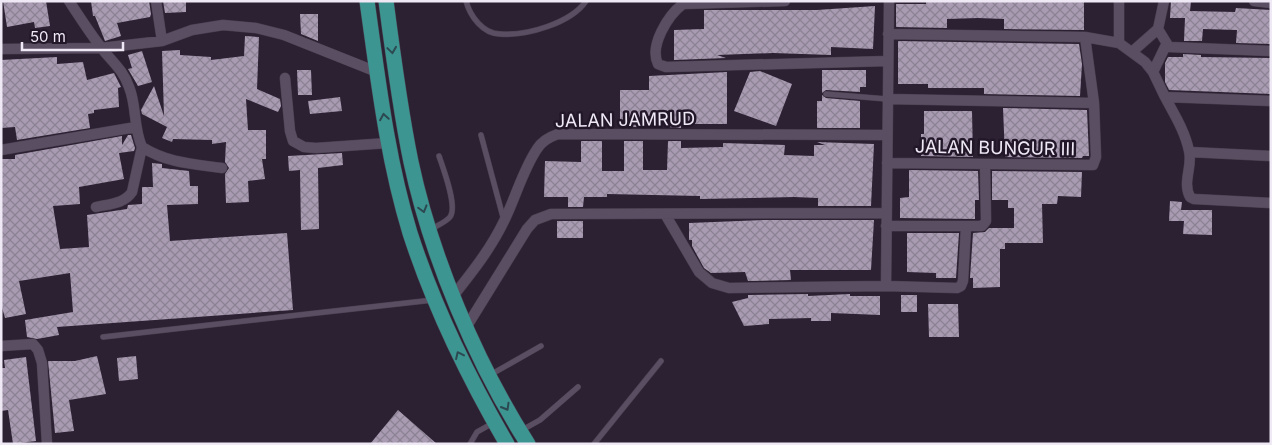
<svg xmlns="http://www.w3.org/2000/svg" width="1272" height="445" font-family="Inter,sans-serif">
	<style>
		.building { fill: url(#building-cross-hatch) }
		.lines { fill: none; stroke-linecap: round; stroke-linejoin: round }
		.service-casing { stroke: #493f4f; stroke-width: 6 }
		.minor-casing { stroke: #493f4f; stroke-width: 11 }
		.trunk-casing { stroke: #493f4f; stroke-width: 16 }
		.service { stroke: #5a4e63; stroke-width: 5 }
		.minor { stroke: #5a4e63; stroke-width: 10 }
		.trunk { stroke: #3c9590; stroke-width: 15 }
		.oneway { stroke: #2c4952 }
		.labels { text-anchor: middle; stroke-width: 5; stroke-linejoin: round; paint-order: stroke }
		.street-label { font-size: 18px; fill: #efe8f5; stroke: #221729 }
	</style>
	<defs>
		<pattern id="building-cross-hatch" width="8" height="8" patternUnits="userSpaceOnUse" patternTransform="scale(1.25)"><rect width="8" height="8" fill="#a89bb2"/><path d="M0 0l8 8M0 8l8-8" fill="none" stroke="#8b8293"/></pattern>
	</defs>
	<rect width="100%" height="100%" fill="#2c2133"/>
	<path class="building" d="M3 1H46L50 26 35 28 34 22 7 27Z
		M91 1H149L151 14 150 17 117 23 121 36 105 41 95 16H93Z
		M163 1H186V12L165 13Z
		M926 1H1084V30L1004 29V19L978 18 947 19V28L896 27V4H926Z
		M1171 1H1191L1190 11 1235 12 1236 8 1271 10V44L1236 43 1237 30 1203 29 1202 41H1184L1185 18H1170Z
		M875 6 873 49 831 47V55L773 53 717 55 726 58 674 60V30L704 29V10H817Z
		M300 14H318V41L301 34Z
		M245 36 259 37 257 89 280 99 281 106 278 112 246 99 248 130H266V159H262L265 179 248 181 249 202 226 203 225 174 229 168 225 162 226 142 212 144V140L173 139 172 142 162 138 167 127 142 114 141 110 154 86 164 116 162 51 180 50V55L211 57V60L244 56Z
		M898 41 1079 44 1082 64 1080 96 984 94V88H928V84H898Z
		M142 51 152 82 138 86 128 69 132 68 128 55Z
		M1183 54 1201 55V57L1271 58V94L1169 90 1165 82V63L1168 57H1183Z
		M57 57V64L83 62 87 80 114 73 121 87 118 88 119 107 94 110V113L88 114 90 128 17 140 15 127 1 128V60Z
		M297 70H311L312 95H298Z
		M822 70H866V87H860V92L826 90 822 93Z
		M760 71 792 84 776 126 734 111 750 72Z
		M727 72V124H681V128L668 127V124H646L643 127H625V123H620V90H649V76Z
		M822 95 826 98 860 101V128H817V101H822Z
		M340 97 342 111 310 114 308 101Z
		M1003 108 1087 110 1089 156H1083L1082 158 1005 157Z
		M924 111H972L973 157 921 156V134H924Z
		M128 135H131L135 148 134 151 119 153 124 179 79 187 80 204 53 206 60 249 89 247 87 215 127 209 128 205 142 204V187H153L152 163 162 164V168L189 171 190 186H198V204L167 205 170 241 287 233 293 310 57 327 59 335 37 339 27 337 25 320 73 312 70 273 19 281 26 314 5 318 1 304V159H15V155L122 136V145Z
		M581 141H602V171H624V141H643V170H667L668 141H681V148L723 147V143L785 145 784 155 814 156V145H825L817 142 874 144 871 206H818V198L794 197 700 199V196L607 194V197H584L583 207H568V197H544L545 161 581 162Z
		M342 153 343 165 318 168 319 229 301 230 300 170 289 171 288 156Z
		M909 170 978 171 979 200H975V219L900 218V198L909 197Z
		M992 171 1082 172 1081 197 1058 196 1057 204H1042L1043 243H1005V249H1000V287L973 288V278H970L973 233 985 232 989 228H1014V208H1008V200H992Z
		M1170 201 1182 202 1181 210H1212V235L1183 234 1184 221H1169Z
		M764 220H874L871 270H790L791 280 748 281 745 272 711 273 704 268 692 246V240H689V223Z
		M557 221H583V238H557Z
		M907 233H959L956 278H936V273L907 272Z
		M808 294V296L850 294V296H880V315L831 313V321H811V318L769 319V324L744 326 732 302 748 298V295Z
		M901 295H917V312H901Z
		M928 304H958L959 337H929Z
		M97 356 106 394 69 400 74 431 55 433 48 361H75Z
		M136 356 138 379 119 381 117 358Z
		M26 357 36 441 13 444 8 410 1 411V368H5L4 360Z
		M398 410 437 444H370Z"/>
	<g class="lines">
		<g class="service-casing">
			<path id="service" d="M466 1C470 16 483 34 500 34 527 36 571 23 586 1
				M826 94 887 99
				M481 135 503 217
				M430 230C436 226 446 222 450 217 458 207 443 168 439 156
				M103 337 433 300
				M490 375 541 346
				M522 430 540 420 578 387
				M470 444 477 432 493 423
				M594 444 661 361"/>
		</g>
		<g class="minor-casing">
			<path id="minor" d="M69 1C79 16 89 32 100 46 110 60 123 69 129 87 137 106 133 127 142 147 167 163 193 164 222 168
				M156 1 162 41
				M785 1 683 4C668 15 649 46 658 64L666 67 888 61
				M1119 1V43
				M1254 1 1271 3
				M1158 29 1169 47 1271 51
				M888 34 1085 37 1119 43 1145 62 1153 72 1165 97 1271 101
				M1 49 101 48 162 41 192 30 223 25 256 28 284 35 377 72
				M1133 51 1158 29 1164 1
				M1153 72 1166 45
				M285 78 290 131 293 141 304 147 316 148 388 143
				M1165 97C1174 114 1185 131 1189 151 1193 166 1182 182 1190 197L1194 199 1271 203
				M887 99 1094 103
				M1 150 136 127
				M1190 152 1271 156
				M887 163 1093 165 1096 157 1094 103 1085 37
				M96 207C109 204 124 204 132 192L142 147
				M665 214 699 272 712 283 729 288 886 286 957 288 961 286 963 281 966 227
				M886 226H982L986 221 985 165
				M886 286 889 1
				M454 295C473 271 492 247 505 219 516 196 523 170 537 149 542 141 549 137 558 134L887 135
				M467 326 527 229 535 220 551 214 886 213
				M1 346 33 344 38 350 42 363 47 444"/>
		</g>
		<g class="trunk-casing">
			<path id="trunk" d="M367 1C378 79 387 158 410 233 434 307 468 377 507 444
				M386 1C393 55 400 109 411 162 431 256 476 363 528 444"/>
		</g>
		<use href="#service" class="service"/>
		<use href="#minor" class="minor"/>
		<use href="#trunk" class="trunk"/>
	</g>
	<defs><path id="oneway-chevron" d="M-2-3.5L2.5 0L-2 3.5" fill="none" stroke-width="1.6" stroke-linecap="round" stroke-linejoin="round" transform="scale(1.25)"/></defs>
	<g class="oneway">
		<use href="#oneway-chevron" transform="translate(392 50) rotate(82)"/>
		<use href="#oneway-chevron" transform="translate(384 117) rotate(-99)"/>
		<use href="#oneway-chevron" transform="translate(423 209) rotate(74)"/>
		<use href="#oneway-chevron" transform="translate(459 355) rotate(-115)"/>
		<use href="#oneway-chevron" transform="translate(506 407) rotate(60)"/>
	</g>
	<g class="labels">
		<g class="street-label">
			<text transform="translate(625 120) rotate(-1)" y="6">JALAN JAMRUD</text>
			<text transform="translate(995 148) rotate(1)" y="6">JALAN BUNGUR III</text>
		</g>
	</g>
	<rect width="1272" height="445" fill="none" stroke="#efe8f5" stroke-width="5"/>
	<path d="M22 42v8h101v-8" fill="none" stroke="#efe8f5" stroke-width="2.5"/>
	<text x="30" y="42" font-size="15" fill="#efe8f5" stroke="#221729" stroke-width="4" paint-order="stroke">50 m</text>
</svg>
